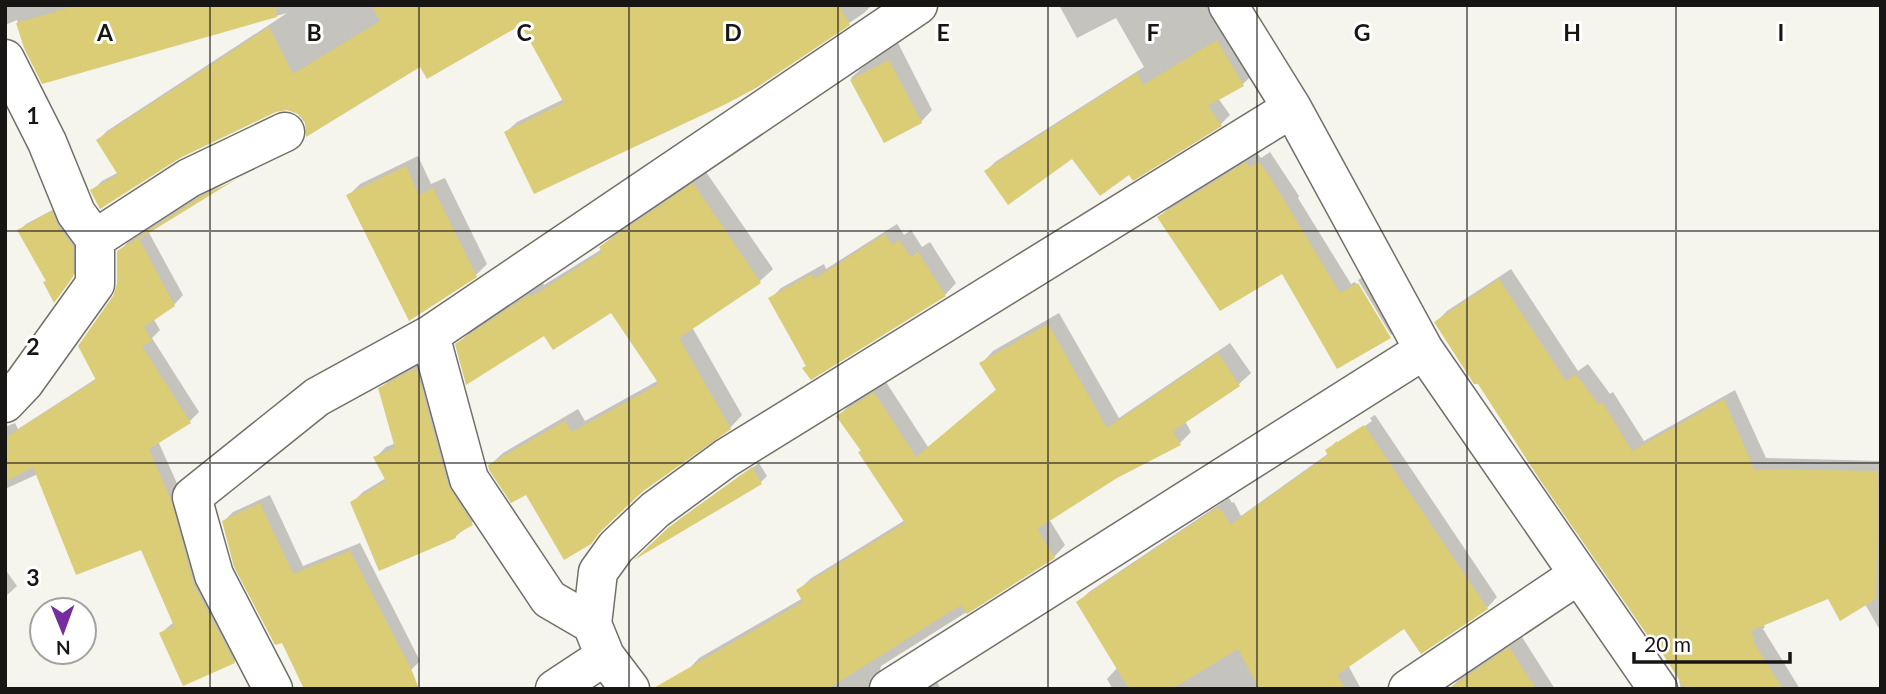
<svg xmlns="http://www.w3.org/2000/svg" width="1886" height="694" font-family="Lato,sans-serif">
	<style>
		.shadow { fill: #0003 }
		.building { fill: #dbcd75 }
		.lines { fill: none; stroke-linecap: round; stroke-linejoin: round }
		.minor-casing { stroke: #706f68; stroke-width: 41 }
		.minor { stroke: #fff; stroke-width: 38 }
		.grid { fill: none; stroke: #171614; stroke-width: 2; stroke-opacity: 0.55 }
		.grid-label { font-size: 23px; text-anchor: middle; font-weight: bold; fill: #171614; stroke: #fff; stroke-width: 6; stroke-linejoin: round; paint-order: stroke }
	</style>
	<rect width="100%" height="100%" fill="#f5f4ed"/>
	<path class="shadow" d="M5 5H486L420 65 307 123 299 113 288 109 275 111 92 191 102 181 119 172 98 140 107 131 287 13 43 82 25 47 17 20 5 25Z
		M499 5H872L864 13 755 87 506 132 517 122 564 99 522 22Z
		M1059 5H1213L1252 75 1243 84 1218 98 1230 115 1221 124 1129 172 1072 157 986 171 995 162 1144 67 1116 18 1077 38Z
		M898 43 932 110 921 122 884 141 851 78 863 67Z
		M1270 152 1299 196 1298 198 1351 284 1355 282 1388 336H1390L1338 367 1283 272 1159 217 1170 207 1257 153 1261 158Z
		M418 156 431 184 445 178 487 264 475 276 348 196 360 184Z
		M706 172 773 269 760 281 692 327 742 415 730 428 641 491 611 519 590 543 490 465 503 453 578 409 585 421 659 380 611 311 544 333 457 345 470 332 543 283 544 285 602 249 601 247 614 235Z
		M237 176 148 231 183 295 174 305 153 318 160 330 152 338 199 412 190 421 158 441 180 490 243 652 234 662 161 633 174 622 142 548 38 474 5 489V427L15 423 18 429 97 378 119 284V252L128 242 211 188Z
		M58 207 78 240V269L55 300 48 280 20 230 26 224Z
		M897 224 904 235 911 230 922 247 930 242 956 283 945 295 811 378 807 366 770 299 781 288 824 264 826 269Z
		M1511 269 1578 371 1588 364 1610 394 1613 392 1644 441 1735 390 1766 458 1881 461V632L1865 604 1829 597 1763 624 1765 627 1763 629 1800 689H1681L1678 676 1542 479 1479 382 1436 322 1447 311Z
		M1369 273 1401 326 1391 335 1358 280Z
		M1059 313 1119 418 1230 343 1251 373 1239 384 1185 421 1191 432 1180 443 1116 476 1049 519 1065 545 1054 557 881 666 878 678 882 689H699L688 670 699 658 803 598 799 590 810 579 905 520 862 450 838 416 850 405 886 382 928 447 997 389 982 363 993 351Z
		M427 358 483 513 455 537 352 503 363 492 386 478 375 458 386 447 396 443 380 389 391 378Z
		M1375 415 1497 597 1487 608 1404 626 1348 665 1361 689H1110L1112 688 1107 679 1118 667 1078 602 1089 592 1229 498 1232 503 1234 502 1241 516 1329 453 1327 450 1337 441V445L1372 421 1370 418Z
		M759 463 767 476 761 482 677 521Z
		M270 495 303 566 360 543 420 661 411 670 283 640 223 522 233 512Z
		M5 569 17 586 5 597Z
		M1522 637 1555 689H1450L1460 678Z
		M937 682 941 689H926Z"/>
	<path class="building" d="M79 5H275L277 17 42 84 24 48 16 23Z
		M371 5H839L850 25 756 88 726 104 534 194 504 132 564 103 521 25 427 79 420 67 306 137 305 123 298 114 287 110 276 112 180 158 100 209 90 190 118 175 96 140 269 27 293 74 380 21Z
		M1217 40 1244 86 1208 106 1222 126 1133 181 1129 175 1100 196 1072 159 1008 205 984 171 1137 73 1143 85Z
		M889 60 922 123 884 143 850 80Z
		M1246 162 1249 167 1259 162 1269 175 1340 293 1358 283 1391 338 1337 369 1282 274 1220 311 1157 217Z
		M406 166 419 195 433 188 477 277 409 321 346 195Z
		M235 180 139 239 175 306 144 327 152 341 142 346 191 423 149 449 171 500 194 585 235 663 183 686 159 633 174 626 141 550 76 575 33 467 5 482V438L96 380 78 346 113 296 117 284V251L200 197Z
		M693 183 761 283 679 338 731 429 642 492 601 531 591 544 564 560 526 495 511 503 489 470 488 465 565 421 572 432 659 384 611 313 553 350 544 336 466 385 455 344 530 294 531 297 602 252 599 247Z
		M52 211 58 226 73 246V277L54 303 43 282 46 281 17 230Z
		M885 234 892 245 899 240 911 257 918 252 946 296 811 380 802 368 806 366 768 298 812 274 814 279Z
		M1499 279 1566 381 1576 374 1598 404 1602 402 1632 451 1724 399 1754 469 1878 471 1876 599 1840 621 1828 599 1750 631 1755 639 1753 641 1783 689H1685L1661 651 1659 652 1540 480 1478 384H1474L1434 322Z
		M1048 324 1107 428 1218 353 1240 386 1173 431 1181 445 1117 478 1037 529 1055 558 967 614 961 605 828 689H652L803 602 796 590 905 523 858 452 861 451 836 416 874 392 916 457 996 390 979 363Z
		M416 368 448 485 473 525 455 535 456 538 379 571 350 502 386 481 373 457 395 448 378 388Z
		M1364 425 1488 609 1421 654 1404 629 1337 675 1345 689H1259L1238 649 1172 689H1129L1076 602 1218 507 1221 512 1223 511 1230 525 1328 455 1325 450Z
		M752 467 762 484 634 560 669 527Z
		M260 503 293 574 350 551 412 671 419 689H304L282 643 275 645 234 567 222 521Z
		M1509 647 1536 689H1448Z"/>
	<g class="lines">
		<g class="minor-casing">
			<path id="minor" d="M1228 5 1292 108 1424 350 1658 689
				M5 59 47 142 76 213 95 239V284L24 383 5 403
				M95 239 189 178 285 132
				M430 335 469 479 549 599 592 624
				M273 689 214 575 192 497 317 397 430 335 918 5
				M555 689 605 656
				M630 689 605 656 592 624 598 572 616 547 655 510 726 458 1292 108
				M889 689 1424 350
				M1408 689 1578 575"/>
		</g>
		<use href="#minor" class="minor"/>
	</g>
	<path class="grid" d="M210 5V689M419 5V689M629 5V689M838 5V689M1048 5V689M1257 5V689M1467 5V689M1676 5V689M5 231H1881M5 463H1881"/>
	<g class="grid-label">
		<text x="105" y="41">A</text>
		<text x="314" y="41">B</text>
		<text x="524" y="41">C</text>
		<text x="733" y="41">D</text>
		<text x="943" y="41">E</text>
		<text x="1153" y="41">F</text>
		<text x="1362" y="41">G</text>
		<text x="1572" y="41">H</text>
		<text x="1781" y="41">I</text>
		<text x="33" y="124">1</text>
		<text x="33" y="355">2</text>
		<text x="33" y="586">3</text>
	</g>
	<rect width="1886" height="694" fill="none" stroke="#171614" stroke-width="14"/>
	<g transform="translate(63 631) rotate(179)"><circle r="33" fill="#ffffff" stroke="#a2a2a1" stroke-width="2"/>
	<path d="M0-5L12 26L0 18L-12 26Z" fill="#752da0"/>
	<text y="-10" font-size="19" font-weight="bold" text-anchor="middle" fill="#171614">N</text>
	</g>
	<path d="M1634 652v10h156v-10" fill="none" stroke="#171614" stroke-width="3.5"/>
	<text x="1644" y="652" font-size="21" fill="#171614" stroke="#ffffff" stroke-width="5" paint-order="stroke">20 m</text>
</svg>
